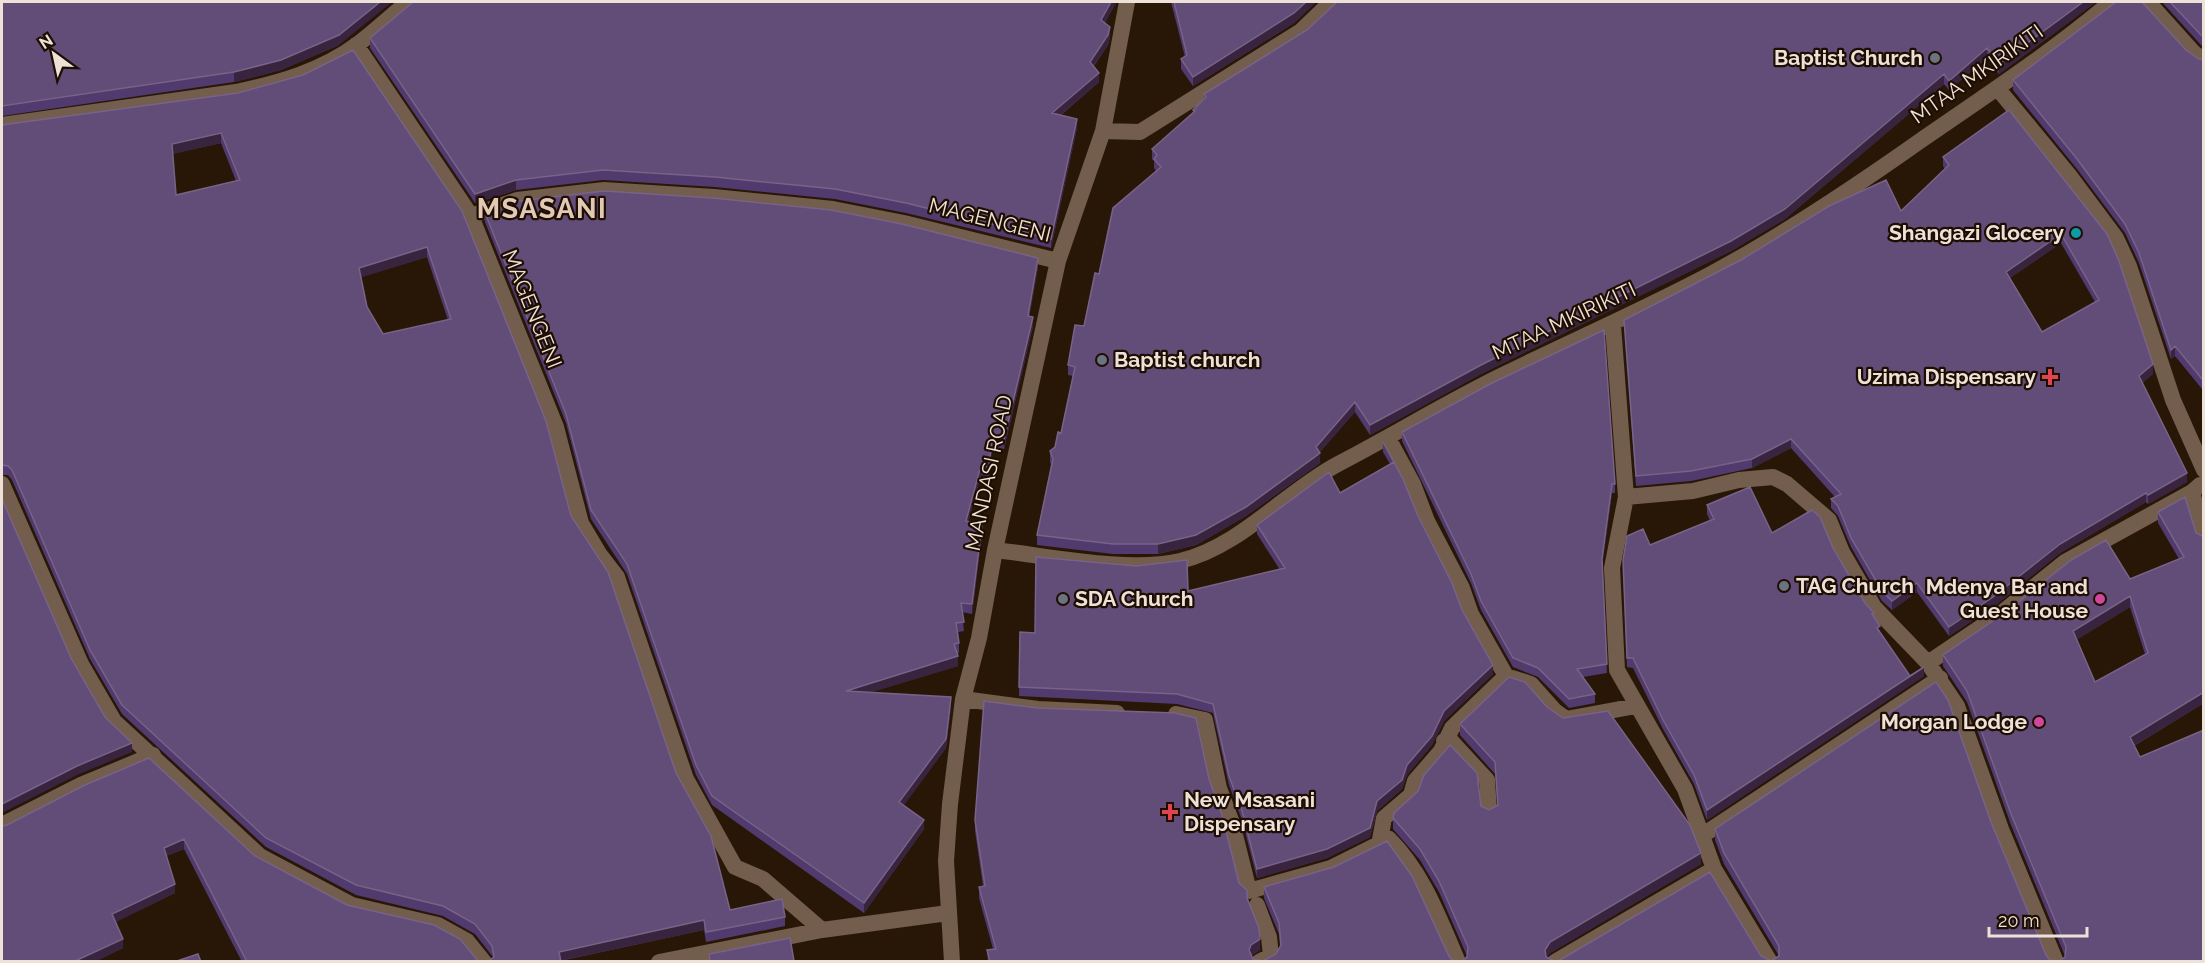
<svg xmlns="http://www.w3.org/2000/svg" width="2205" height="963" font-family="Raleway,sans-serif">
	<style>
		.lines { fill: none; stroke-linecap: round; stroke-linejoin: round }
		.minor { stroke: #735d4c; stroke-width: 16 }
		.wall { fill: #513a6d; fill-rule: evenodd }
		.shaded-wall { fill: #39243f }
		.building { fill: #624c78; stroke: #786387; stroke-width: 1.5; fill-rule: evenodd }
		.worship-dot { fill: #6b7280; stroke: #1e0e01; stroke-width: 2 }
		.culture-dot { fill: #0f9aa8; stroke: #1e0e01; stroke-width: 2 }
		.health-dot { fill: #e0444e; stroke: #1e0e01; stroke-width: 2 }
		.hotel-dot { fill: #d1479c; stroke: #1e0e01; stroke-width: 2 }
		.labels { text-anchor: middle; stroke-width: 4.5; stroke-linejoin: round; paint-order: stroke }
		.poi-label { font-size: 21px; font-weight: bold; fill: #eee1d7; stroke: #1e0e01; text-anchor: end }
		.street-label { font-size: 21px; fill: #eee1d7; stroke: #1e0e01 }
		.district-label { font-size: 27px; font-weight: bold; letter-spacing: 1.5px; fill: #e1c9b5; stroke: #1e0e01 }
	</style>
	<rect width="100%" height="100%" fill="#281707"/>
	<g class="lines">
		<path class="minor" d="M2148 2 2194 53 2204 60
			M356 45 471 216 556 427 581 523 600 555 617 577 686 779 735 867 763 879 822 930
			M1998 89 2069 175 2116 238 2129 266 2173 400 2204 470
			M2 125 236 92C279 83 322 71 358 44 375 31 391 16 408 2
			M1103 131 1140 132 1301 31 1331 2
			M471 216 517 200 604 190 714 197 833 209 904 223 1058 261
			M1613 325 1626 497 1612 568 1617 670 1685 789 1714 869 1770 962
			M1388 438 1413 484 1427 521 1462 588 1471 614 1506 676 1531 684 1555 711 1566 719 1636 706
			M2 484 81 664 114 721 260 856 352 905 438 925 467 941 484 962
			M2200 485 2192 492 2204 537
			M1626 497 1693 491 1739 480 1773 477 1787 484 1829 520 1842 552 1874 607 1928 663 1957 706 2001 829 2056 962
			M995 550C1049 556 1128 573 1180 561 1240 547 1285 492 1338 464 1394 435 1449 401 1507 373 1574 340 1643 310 1709 275 1782 236 1852 189 1920 141 1985 96 2051 53 2111 2
			M1928 663 1999 615 2065 562 2192 492
			M963 699 1038 709 1117 713
			M1176 714 1205 720 1219 788 1232 823 1249 891 1331 868 1389 839C1423 873 1439 918 1458 962
			M1444 741H1451L1487 780 1489 811
			M2 825 81 785 153 755
			M1700 837 1940 678
			M1379 845 1384 818 1411 795 1415 781 1441 751 1452 728 1506 676
			M1257 905 1269 937 1271 956 1259 962
			M659 962 822 930 948 913
			M952 962 946 861 950 804 963 699 979 638 995 550 1058 261 1103 131 1127 2
			M1555 962 1714 869"/>
	</g>
	<path class="wall" d="M2 2 339 45 281 70 234 82 2 116Z
		M1116 2 1105 23 1110 37 1108 45 1094 66 1099 82 1061 115 1077 128 1051 248 906 213 835 199 715 187 603 180 516 190 475 203 370 48V38Z
		M1171 2H1316L1294 23 1193 86 1181 69V59L1185 57Z
		M1337 2H2096L1999 74 1987 58 1949 90 1944 84 1785 219 1731 251 1481 374 1370 435 1355 412 1319 453 1320 463 1246 516 1196 545 1158 554H1113L1037 545V535L1051 465 1050 461V451L1055 447 1061 433 1073 376 1068 375V365L1084 326 1099 274 1156 171 1154 168V161L1152 159V149L1193 113V110L1204 98V94L1307 30Z
		M2162 2H2204V47L2201 45Z
		M353 50 571 516 676 773 730 910 785 917V926L706 942 704 930 560 961 493 957 475 934 443 916 356 895 266 847 122 714 90 659 12 480 8 475H2V125L238 93 303 75ZM221 143 236 181 176 195 172 154ZM427 257 448 320 383 334 367 307 361 277Z
		M2186 50 2199 59 2204 60 2202 389 2175 356 2171 359 2139 263 2125 233 2077 169 2013 90V80Z
		M2009 110 2153 374 2142 383 2187 482 2148 504 2146 502 2060 553 1993 607 1949 636 1917 592 1892 610 1882 601 1851 547 1838 516 1831 508V499L1835 497 1791 448 1752 468 1691 481 1636 486 1624 320 1901 211 1945 169 1943 166V157ZM2061 243 2095 302 2042 332 2010 278Z
		M485 213 1038 267 1029 317 1033 326 1004 449 992 448 989 477 981 475 968 522 982 534 972 614 962 612 964 631 958 632 959 643V653H957L958 666 871 692 951 707 946 748 903 806 924 829 864 913 712 805 696 775 627 574 591 519 566 423 485 222Z
		M1402 432 1615 484V493H1612L1602 566 1607 673 1583 677 1595 694V703L1569 708 1538 677 1513 667 1481 610 1471 583 1402 441Z
		M1383 442 1403 479 1418 516 1493 674 1444 721 1432 745 1407 775 1402 789 1377 811 1370 837 1327 858 1257 878 1242 820 1229 785 1213 713 1177 704 1019 696 1020 632 1035 633 1188 591 1280 570 1257 534V525L1340 493 1390 464 1383 452Z
		M2185 497 2204 703 2134 746 2204 962H988L987 950 993 949 979 898V887L983 886 975 831V820L1209 779 1239 883 1247 898 1260 950 1251 955 1253 959 1263 961 1276 954 1280 946 1279 934 1264 898V887L1449 956 1452 960 1462 961 1467 956 1439 892 1420 860 1393 829V818L1481 806 1489 810 1497 806 1495 774 1460 735V724L1547 707 1701 864 1550 953 1547 957 1554 961 1761 956 1771 961 1779 956 1724 864 1715 840V829L1991 822 2046 955 2050 960 2059 961 2065 957V956L2011 825 1967 702 1943 666V655L2179 559 2158 523V512ZM2130 607 2145 654 2095 682 2076 640Z
		M1707 505 1772 533 1833 548 1874 617 1880 632 1910 676H1924L1707 820 1694 784 1663 729 1633 668 1627 667 1623 569 1650 545 1710 521 1707 514Z
		M85 785 255 856 347 905 479 962H242L184 849 166 856 175 893 115 922 123 948 94 962H2L7 825Z"/>
	<path class="shaded-wall" d="M380 2H392L339 45 281 70 234 82V72Z
		M1111 2H1116V3L1101 30V20Z
		M1306 2H1316L1294 23 1193 86V77Z
		M2083 2H2096L1999 74V64Z
		M1110 27V37L1108 45 1090 71V62Z
		M1987 48V58L1949 90V81Z
		M1099 73V82L1052 122V113Z
		M1944 74V84L1785 219 1731 251 1481 374 1370 435V425Z
		M1077 119V128L1051 248V239Z
		M221 133V143L172 154V144Z
		M516 180V190L475 203V194Z
		M2061 234V243L2006 281V272Z
		M427 247V257L359 278V268Z
		M1038 258V267L1028 325V316Z
		M1033 317V326L1004 449V440Z
		M2175 346V356L2171 359V350Z
		M2153 364V374L2139 385V376Z
		M1355 402V412L1319 453 1320 463 1246 516 1196 545 1158 554V544L1316 447Z
		M992 439V448L989 477V467Z
		M1791 439V448L1752 468V459Z
		M981 465V475L966 530V521Z
		M2187 473V482L2148 504V495Z
		M1612 484V493L1602 568V559Z
		M2146 493V502L2060 553 1993 607 1949 636V627L2060 544Z
		M982 525V534L972 614V604Z
		M1917 583V592L1892 610V601Z
		M2130 596V607L2073 642V631Z
		M958 656V666L846 700V691Z
		M1493 665V674L1444 721 1432 745 1407 775 1402 789 1377 811 1370 837 1327 858 1257 878V869L1377 801 1407 765 1444 711Z
		M1924 667V676L1707 820V810Z
		M2204 692V703L2130 748V737Z
		M951 697V707L946 748 899 812V802Z
		M132 743V752L77 775 2 813V804L77 766Z
		M924 820V829L864 913V903Z
		M184 839V849L164 857V848Z
		M1701 853V864L1550 953 1545 961V950L1550 942Z
		M175 884V893L112 924V914Z
		M704 920V930L559 961V952Z
		M123 939V948L94 962H73Z
		M1260 939V950L1251 956 1249 950 1251 945Z"/>
	<path class="building" d="M2 2H380L339 35 281 60 234 72 2 106Z
		M413 2H1111L1101 20 1110 27 1108 35 1090 62 1099 73 1052 113 1077 119 1051 239 906 203 835 189 715 177 603 170 516 180 475 194 370 38Z
		M1174 2H1306L1294 13 1193 77 1181 59 1187 55Z
		M1337 2H2083L1999 64 1987 48 1949 81 1944 74 1785 209 1731 241 1481 365 1370 425 1355 402 1316 447 1320 453 1246 507 1196 535 1158 544H1113L1037 535 1053 459 1050 451 1055 447 1058 432 1061 433 1075 367 1068 365 1075 325 1084 326 1095 273 1099 274 1113 208 1161 167 1154 159 1157 155 1152 149 1195 111 1193 110 1206 97 1204 94 1307 30Z
		M2116 2H2142L2186 50 2199 59 2204 60V378L2202 379 2175 346 2171 350 2139 253 2125 224 2077 159 2013 80Z
		M2170 2H2204V37L2201 35Z
		M353 50 462 211 546 421 571 516 608 572 676 773 711 836 730 910 782 899 785 917 706 932 704 920 559 952 561 962H487L494 957 492 946 475 924 443 906 356 885 266 838 122 705 90 650 12 470 8 466 2 465V125L238 93 303 75ZM221 133 240 180 176 195 172 144ZM427 247 451 319 383 334 367 307 359 268Z
		M2009 110 2107 234 2119 261 2153 364 2139 376 2187 473 2148 495 2146 493 2060 544 1993 597 1949 627 1917 583 1892 601 1882 591 1851 538 1838 506 1831 499 1841 494 1791 439 1752 459 1691 471 1636 476 1624 320 1741 260 1829 206 1886 180 1901 211 1949 165 1943 157ZM2061 234 2099 300 2042 332 2006 272Z
		M604 191 713 198 831 210 902 224 1038 258 1028 316 1033 317 1004 440 992 439 989 467 981 465 966 521 982 525 972 604 961 603 964 622 956 623 959 643 954 644 958 656 846 691 951 697 946 739 899 802 924 820 864 903 712 796 696 765 627 564 591 510 566 414 485 213 519 201Z
		M1604 330 1615 484H1612L1602 559 1607 664 1577 669 1595 694 1569 699 1538 668 1513 658 1481 601 1471 574 1402 432 1490 384Z
		M1383 442 1403 479 1418 516 1452 583 1462 610 1493 665 1444 711 1432 736 1407 765 1402 780 1377 801 1370 828 1327 849 1257 869 1242 811 1229 776 1213 704 1177 694 1019 687 1020 632 1035 633 1036 557 1136 566 1187 560 1188 591 1285 568 1257 525 1329 472 1340 493 1394 462Z
		M1750 487 1772 533 1812 510 1820 517 1833 548 1865 603 1874 613 1872 614 1880 626 1877 628 1910 676 1924 667 1707 810 1694 775 1663 720 1633 658H1627L1623 560 1627 536 1643 529 1650 545 1714 519 1707 505Z
		M2185 497 2196 533 2202 536H2204V692L2130 737 2140 757 2204 730V962H990L987 950 996 949 979 887 985 886 975 820 984 701 1038 708 1175 713 1196 718 1209 779 1222 815 1239 883 1247 890V898L1259 928 1260 939 1251 945 1249 950 1253 959 1263 961 1276 954 1281 945 1279 923 1264 887 1334 867 1387 841 1412 876 1449 956 1452 960 1462 961 1467 957 1468 947 1439 881 1420 849 1393 818 1394 813 1418 791 1424 775 1450 745 1477 773 1481 806 1489 810 1498 805 1495 762 1460 724 1509 677 1525 682 1547 707 1563 718 1608 711 1690 825 1701 853 1550 942 1545 950 1546 957 1554 961 1560 960 1710 872 1761 956 1771 961 1779 956V946L1724 853 1715 829 1936 682 1948 700 1991 822 2046 955 2050 960 2059 961 2065 957 2066 947 2011 814 1967 691 1943 655 2006 612 2071 560 2106 540 2130 579 2184 557 2158 512ZM2130 596 2148 653 2095 682 2073 631Z
		M2 499 71 658 105 717 132 743 77 766 2 804Z
		M149 758 255 856 347 905 434 925 460 939 479 962H247L184 839 164 848 175 884 112 914 123 939 73 962H2V826L7 825 85 785Z
		M790 938 794 961 786 962H710L709 954Z
		M198 954 201 962H174Z"/>
	<g class="worship-dot">
		<circle cx="1935" cy="58" r="6"/>
		<circle cx="1102" cy="360" r="6"/>
		<circle cx="1784" cy="586" r="6"/>
		<circle cx="1063" cy="599" r="6"/>
	</g>
	<circle class="culture-dot" cx="2076" cy="233" r="6"/>
	<g class="health-dot">
		<path d="M2047 368h6v6h6v6h-6v6h-6v-6h-6v-6h6z"/>
		<path d="M1167 803h6v6h6v6h-6v6h-6v-6h-6v-6h6z"/>
	</g>
	<g class="hotel-dot">
		<circle cx="2100" cy="599" r="6"/>
		<circle cx="2039" cy="722" r="6"/>
	</g>
	<g class="labels">
		<g class="poi-label">
			<text x="1923" y="65">Baptist Church</text>
			<text x="2064" y="240">Shangazi Glocery</text>
			<text x="1114" y="367" text-anchor="start">Baptist church</text>
			<text x="2036" y="384">Uzima Dispensary</text>
			<text x="1796" y="593" text-anchor="start">TAG Church</text>
			<text x="2088" y="594">Mdenya Bar and<tspan x="2088" dy="24">Guest House</tspan></text>
			<text x="1075" y="606" text-anchor="start">SDA Church</text>
			<text x="2027" y="729">Morgan Lodge</text>
			<text x="1184" y="807" text-anchor="start">New Msasani<tspan x="1184" dy="24">Dispensary</tspan></text>
		</g>
		<g class="street-label">
			<text transform="translate(1977 74) rotate(-35)" y="7">MTAA MKIRIKITI</text>
			<text transform="translate(990 220) rotate(14)" y="7">MAGENGENI</text>
			<text transform="translate(532 309) rotate(68)" y="7">MAGENGENI</text>
			<text transform="translate(1564 321) rotate(-25)" y="7">MTAA MKIRIKITI</text>
			<text transform="translate(989 473) rotate(-78)" y="7">MANDASI ROAD</text>
		</g>
		<g class="district-label">
			<text x="542" y="218">MSASANI</text>
		</g>
	</g>
	<rect width="2205" height="963" fill="none" stroke="#eee1d7" stroke-width="6"/>
	<g transform="translate(54 54) rotate(327)" stroke="#1e0e01" stroke-width="4.5" paint-order="stroke">
	<path d="M0-4.5L10 22L0 15L-10 22Z" fill="#eee1d7"/>
	<text y="-9" font-size="16" font-weight="bold" text-anchor="middle" fill="#eee1d7">N</text>
	</g>
	<path d="M1989 927v9h98v-9" fill="none" stroke="#eee1d7" stroke-width="3"/>
	<text x="1998" y="927" font-size="18" fill="#eee1d7" stroke="#1e0e01" stroke-width="4.5" paint-order="stroke">20 m</text>
</svg>
